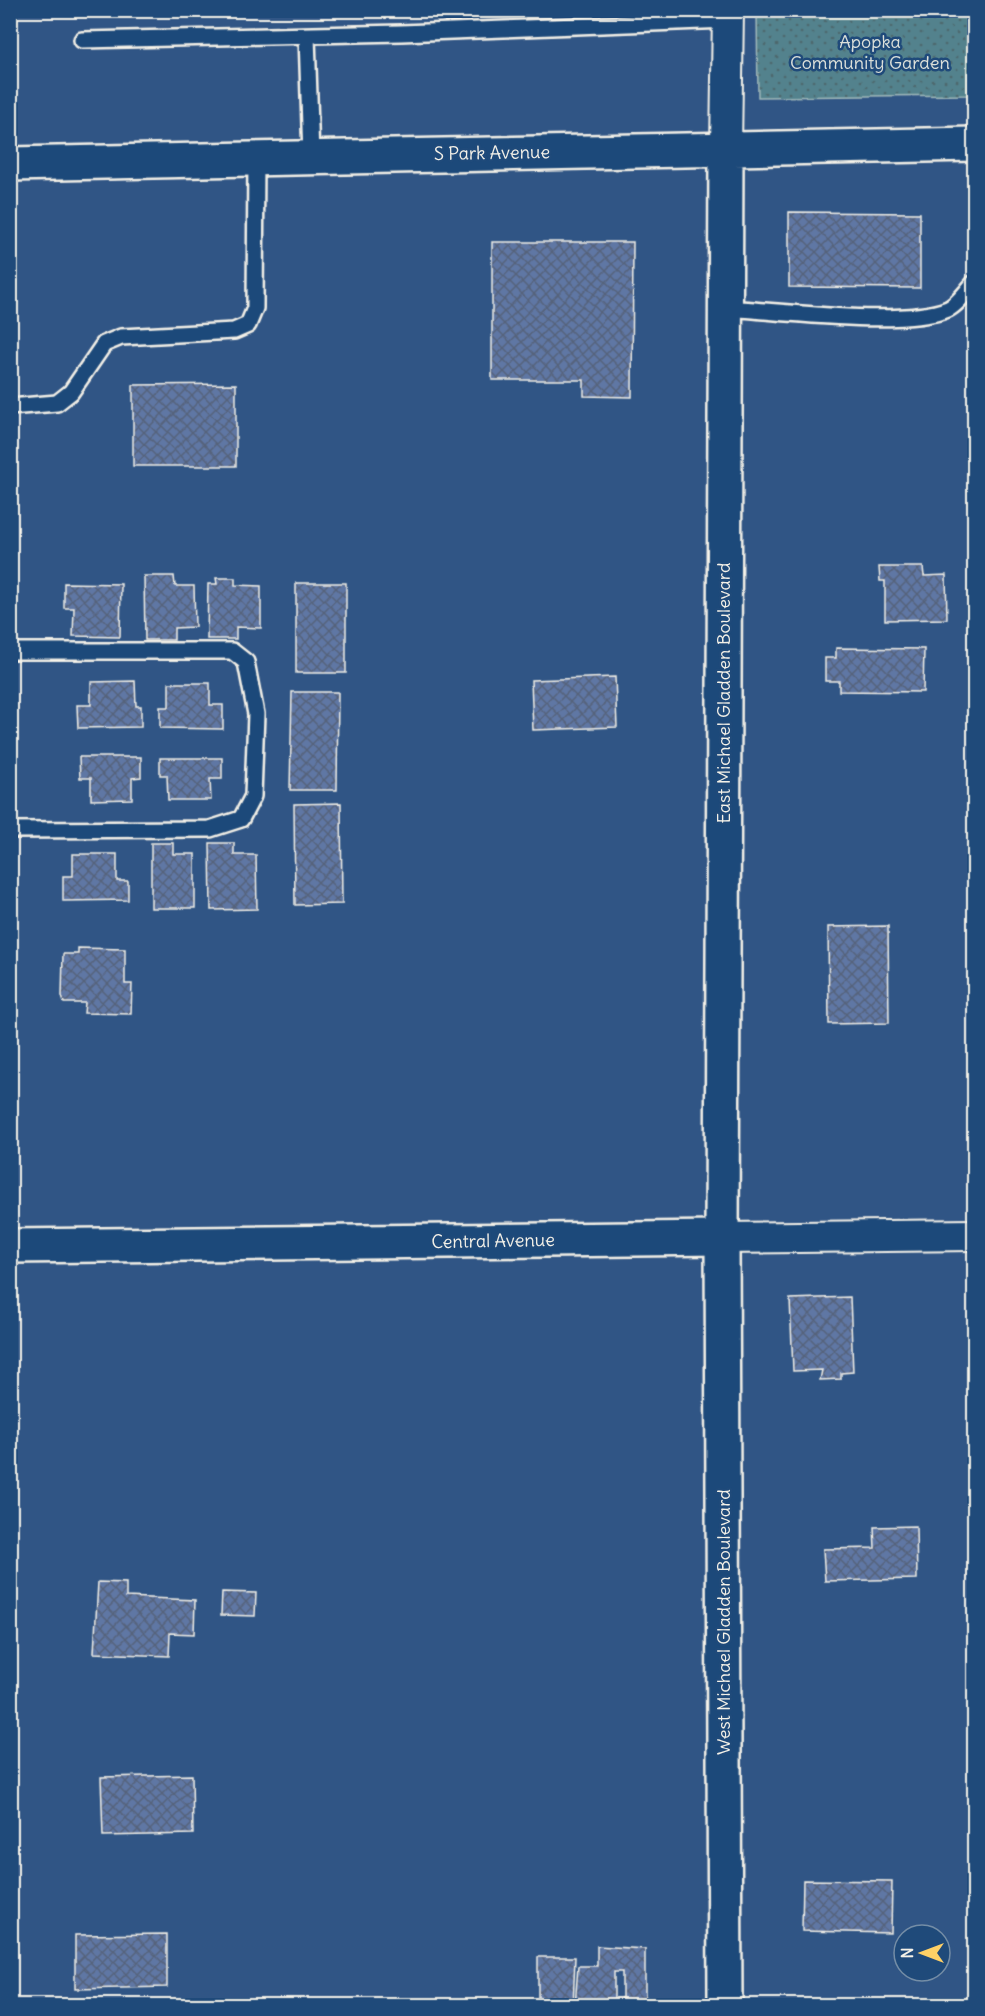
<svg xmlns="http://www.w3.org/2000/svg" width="985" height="2016" font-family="Delius,sans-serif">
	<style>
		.garden { fill: url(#garden-dots); stroke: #a3baba; stroke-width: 1.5 }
		.building { fill: url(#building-cross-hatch); stroke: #f4f1e8; stroke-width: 1.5 }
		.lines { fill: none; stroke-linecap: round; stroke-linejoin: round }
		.service-casing { stroke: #f4f1e8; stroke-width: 20 }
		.minor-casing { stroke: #f4f1e8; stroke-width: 34 }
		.tertiary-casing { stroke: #f4f1e8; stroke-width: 38 }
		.secondary-casing { stroke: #f4f1e8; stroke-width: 38 }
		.service { stroke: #1f4a7a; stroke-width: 15 }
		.minor { stroke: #1f4a7a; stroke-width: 30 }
		.tertiary { stroke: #1f4a7a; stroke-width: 33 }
		.secondary { stroke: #1f4a7a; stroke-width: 33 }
		.labels { text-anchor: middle; stroke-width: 5; stroke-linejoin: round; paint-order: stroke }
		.park-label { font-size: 18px; fill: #dce0da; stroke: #1f4a7a }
		.street-label { font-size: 18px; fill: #f4f1e8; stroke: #1f4a7a }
	</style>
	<defs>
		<pattern id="garden-dots" width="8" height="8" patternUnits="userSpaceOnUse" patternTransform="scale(1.5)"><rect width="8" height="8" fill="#52828d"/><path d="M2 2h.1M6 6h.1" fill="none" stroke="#4e686d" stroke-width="1.8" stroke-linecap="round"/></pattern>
		<pattern id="building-cross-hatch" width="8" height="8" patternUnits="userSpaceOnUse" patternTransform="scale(1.5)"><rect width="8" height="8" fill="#5f77a4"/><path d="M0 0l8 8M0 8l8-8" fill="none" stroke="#55627a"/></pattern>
	</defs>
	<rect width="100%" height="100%" fill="#305585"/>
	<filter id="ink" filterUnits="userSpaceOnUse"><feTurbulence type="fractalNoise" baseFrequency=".0167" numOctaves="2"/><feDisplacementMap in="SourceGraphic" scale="12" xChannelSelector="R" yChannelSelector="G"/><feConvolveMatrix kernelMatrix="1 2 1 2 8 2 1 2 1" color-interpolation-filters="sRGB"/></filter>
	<g filter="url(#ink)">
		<path class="garden" d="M757 11H974V95L758 97Z"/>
		<path class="building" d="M789 212 920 213V288L789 287Z
			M492 242H633L632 397 584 396V380H492Z
			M236 384V466H133V385Z
			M879 567H923L924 576 946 575 947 619 885 620V581H880Z
			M144 576H174L175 586H194L195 627 174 628V640H145Z
			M216 578H235V585L261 586V628L236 627V639H207L208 584H217Z
			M64 583 121 584 120 637 73 636 74 608H64Z
			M296 583H346V673H296Z
			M836 648 924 649 923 692 839 691V681H825V658H836Z
			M615 677 617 727 533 730 531 680Z
			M135 681 136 706H141V727L78 728 77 705H91V682Z
			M169 683H210V705H223V729L160 728V707H169Z
			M292 692H338L337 790H290Z
			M79 757H141V777L132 778V799L91 800V778H80Z
			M160 758H222V779H210L211 800H168L167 775H160Z
			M341 803 342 904 295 905 294 804Z
			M151 843H173V854H195V908H151Z
			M210 843H234V855H256L257 909 211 910Z
			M73 854H117V881H128V900L63 901V876H73Z
			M888 926 889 1023 829 1024 828 927Z
			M78 948 125 949V984H132L131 1014 84 1013 85 1003H64L62 996 63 954H78Z
			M850 1297 853 1372 841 1373V1379L820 1380 822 1370 793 1371 790 1299Z
			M916 1526 917 1579 825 1581 823 1549 875 1548 874 1527Z
			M98 1582 126 1583V1597L195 1600 194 1634 170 1633 169 1656 94 1653Z
			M222 1592 256 1593 255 1616 221 1615Z
			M192 1775 193 1834 103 1836 101 1777Z
			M803 1880 892 1881 891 1933 802 1931Z
			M167 1934V1987L75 1989V1935Z
			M597 1946 645 1949V2006H622V1972H614V2006H575L578 1966H597Z
			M538 1957H575L573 2006H538Z"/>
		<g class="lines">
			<g class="service-casing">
				<path id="service" d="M307 36 311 157
					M82 40 401 33 728 20
					M726 308C779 311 902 328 948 309 957 305 967 291 974 283
					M10 407 57 403 71 392 104 344 121 337 234 331 248 325 255 308 256 158
					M10 651H232L246 662 256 714 253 796 241 819 210 829 10 830"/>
			</g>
			<g class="minor-casing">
				<path id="minor" d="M726 148 728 10
					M722 1238 974 1235"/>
			</g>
			<g class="tertiary-casing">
				<path id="tertiary" d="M10 1246 722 1238"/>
			</g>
			<g class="secondary-casing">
				<path id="secondary" d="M10 164 974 144
					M725 2006 722 1238 726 148"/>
			</g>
			<use href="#service" class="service"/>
			<use href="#minor" class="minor"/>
			<use href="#tertiary" class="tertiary"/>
			<use href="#secondary" class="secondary"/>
		</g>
	</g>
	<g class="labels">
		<g class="park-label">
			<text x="870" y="48">Apopka<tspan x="870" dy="21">Community Garden</tspan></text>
		</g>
		<g class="street-label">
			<text transform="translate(492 153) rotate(-1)" y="6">S Park Avenue</text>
			<text transform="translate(724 693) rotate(-90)" y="6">East Michael Gladden Boulevard</text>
			<text transform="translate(493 1241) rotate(-1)" y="6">Central Avenue</text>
			<text transform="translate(724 1622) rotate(-90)" y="6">West Michael Gladden Boulevard</text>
		</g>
	</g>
	<rect width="985" height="2016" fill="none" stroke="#1f4a7a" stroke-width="36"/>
	<rect x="18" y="18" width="949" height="1980" fill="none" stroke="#f4f1e8" stroke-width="2" filter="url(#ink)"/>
	<g transform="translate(922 1953) rotate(270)"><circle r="28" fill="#1f4a7a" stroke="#748da6" stroke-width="1.5"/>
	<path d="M0-4.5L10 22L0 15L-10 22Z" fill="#ffd166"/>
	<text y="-9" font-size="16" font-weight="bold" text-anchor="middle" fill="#f4f1e8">N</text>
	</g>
</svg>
